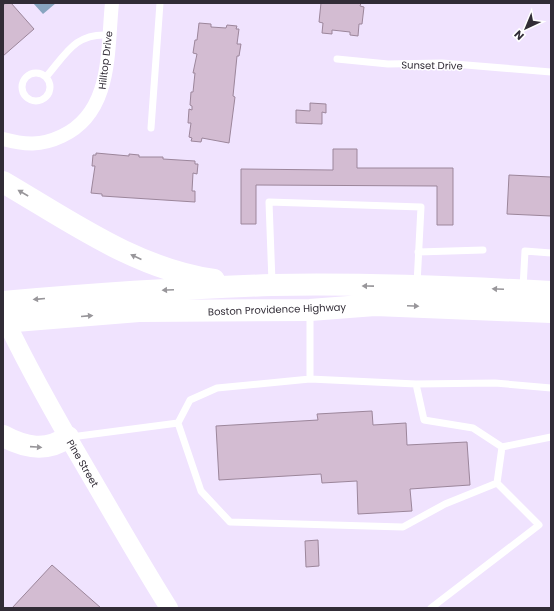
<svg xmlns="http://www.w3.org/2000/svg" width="554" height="611" font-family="Poppins,sans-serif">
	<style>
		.water { fill: #88a5c0 }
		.building { fill: #d3bcd2; stroke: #9c869b }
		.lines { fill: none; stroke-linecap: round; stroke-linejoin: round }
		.service { stroke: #fff; stroke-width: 7 }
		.minor { stroke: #fff; stroke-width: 14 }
		.tertiary { stroke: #fff; stroke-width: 18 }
		.primary { stroke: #fff; stroke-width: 22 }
		.oneway { fill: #98969a }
		.labels { text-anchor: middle; stroke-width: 3; stroke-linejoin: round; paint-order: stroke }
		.street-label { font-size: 10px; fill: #312c36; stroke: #fff }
	</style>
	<rect width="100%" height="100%" fill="#f0e3fe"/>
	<path class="water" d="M33 3H56L43 14Z"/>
	<path class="building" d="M6 3H11L34 29 3 56V5Z
		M321 3H361L360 6 364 7 362 24H359L358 36 350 35V32L332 30V34L322 33 323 23 319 22Z
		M199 23 211 24V27L226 28 227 25 237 26 236 29H239L237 44H241L239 56H237L233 96 235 97 229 143 202 138 201 142 191 141 192 138 189 137 191 123H188L189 109 192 110V106L190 105 191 92H193L195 73H193L197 54 193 53 195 40H197Z
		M310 103 326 104V113L322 112V124L296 123V110L310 111Z
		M333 149H357V168H453V225H437V186L256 185V224H241V169L333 170Z
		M96 153 129 156V154L139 155V157H163V159L195 161V164H198L197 174 193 173 192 191H195V202L102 196V194L91 193 95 166H92L93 155H96Z
		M509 175 551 177V216L507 214Z
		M372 411 373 425 406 423 407 445 467 442 470 485 410 489 412 511 358 514 357 481 322 483 321 474 219 480 216 426 318 420 317 414Z
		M318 540 319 566 306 567 305 541Z
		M52 565 101 608H12Z"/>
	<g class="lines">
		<path class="service" d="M337 59 388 64 442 63 551 72
			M22 87a14 14 0 1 1 28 0a14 14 0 1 1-28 0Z
			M46 77C66 54 75 33 108 35
			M151 128 160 3
			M418 252 483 250
			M272 282 269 202 421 207 417 284
			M523 288 525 251 551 253
			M310 312V379L416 384 495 383 551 388
			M310 379 217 388 190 400 178 423 201 491 230 522 403 527 445 504 497 483
			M416 384 424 420 473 428 502 447
			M71 437 178 423
			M431 608 539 525 497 483 502 447 551 437"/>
		<path class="minor" d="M3 139C25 145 41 146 62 136 113 112 107 50 112 3"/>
		<path class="tertiary" d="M3 315C28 368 57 419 87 470 114 516 140 562 169 608"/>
		<path class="primary" d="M3 182C70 221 136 269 214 280
			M3 302C93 294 182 288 272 285 365 283 458 287 551 292
			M3 322 139 311 310 310 375 305 551 312
			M3 436C25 448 47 452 68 437"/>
	</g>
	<defs><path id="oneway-solid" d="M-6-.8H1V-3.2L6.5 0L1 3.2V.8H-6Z"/></defs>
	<g class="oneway">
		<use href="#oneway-solid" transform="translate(23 193) rotate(-150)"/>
		<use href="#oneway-solid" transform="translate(136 257) rotate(-155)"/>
		<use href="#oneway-solid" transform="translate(368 286) rotate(-179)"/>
		<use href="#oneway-solid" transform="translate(498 289) rotate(-177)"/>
		<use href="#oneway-solid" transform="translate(168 290) rotate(177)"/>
		<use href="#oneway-solid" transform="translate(39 299) rotate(175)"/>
		<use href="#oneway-solid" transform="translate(413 306) rotate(2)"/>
		<use href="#oneway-solid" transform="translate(87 316) rotate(-5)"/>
		<use href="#oneway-solid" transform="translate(36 447) rotate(4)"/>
	</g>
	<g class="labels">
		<g class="street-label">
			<text transform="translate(105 60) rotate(-83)" y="4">Hilltop Drive</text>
			<text transform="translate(432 65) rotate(1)" y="4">Sunset Drive</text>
			<text transform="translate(277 309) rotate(-2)" y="4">Boston Providence Highway</text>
			<text transform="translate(83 463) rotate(60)" y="4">Pine Street</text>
		</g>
	</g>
	<rect width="554" height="611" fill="none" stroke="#312c36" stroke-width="8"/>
	<g transform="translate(526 28) rotate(224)" stroke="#ffffff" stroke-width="3" paint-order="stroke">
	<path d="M0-3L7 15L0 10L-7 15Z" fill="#312c36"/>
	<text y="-6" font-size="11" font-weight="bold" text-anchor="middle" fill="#312c36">N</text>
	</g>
</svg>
